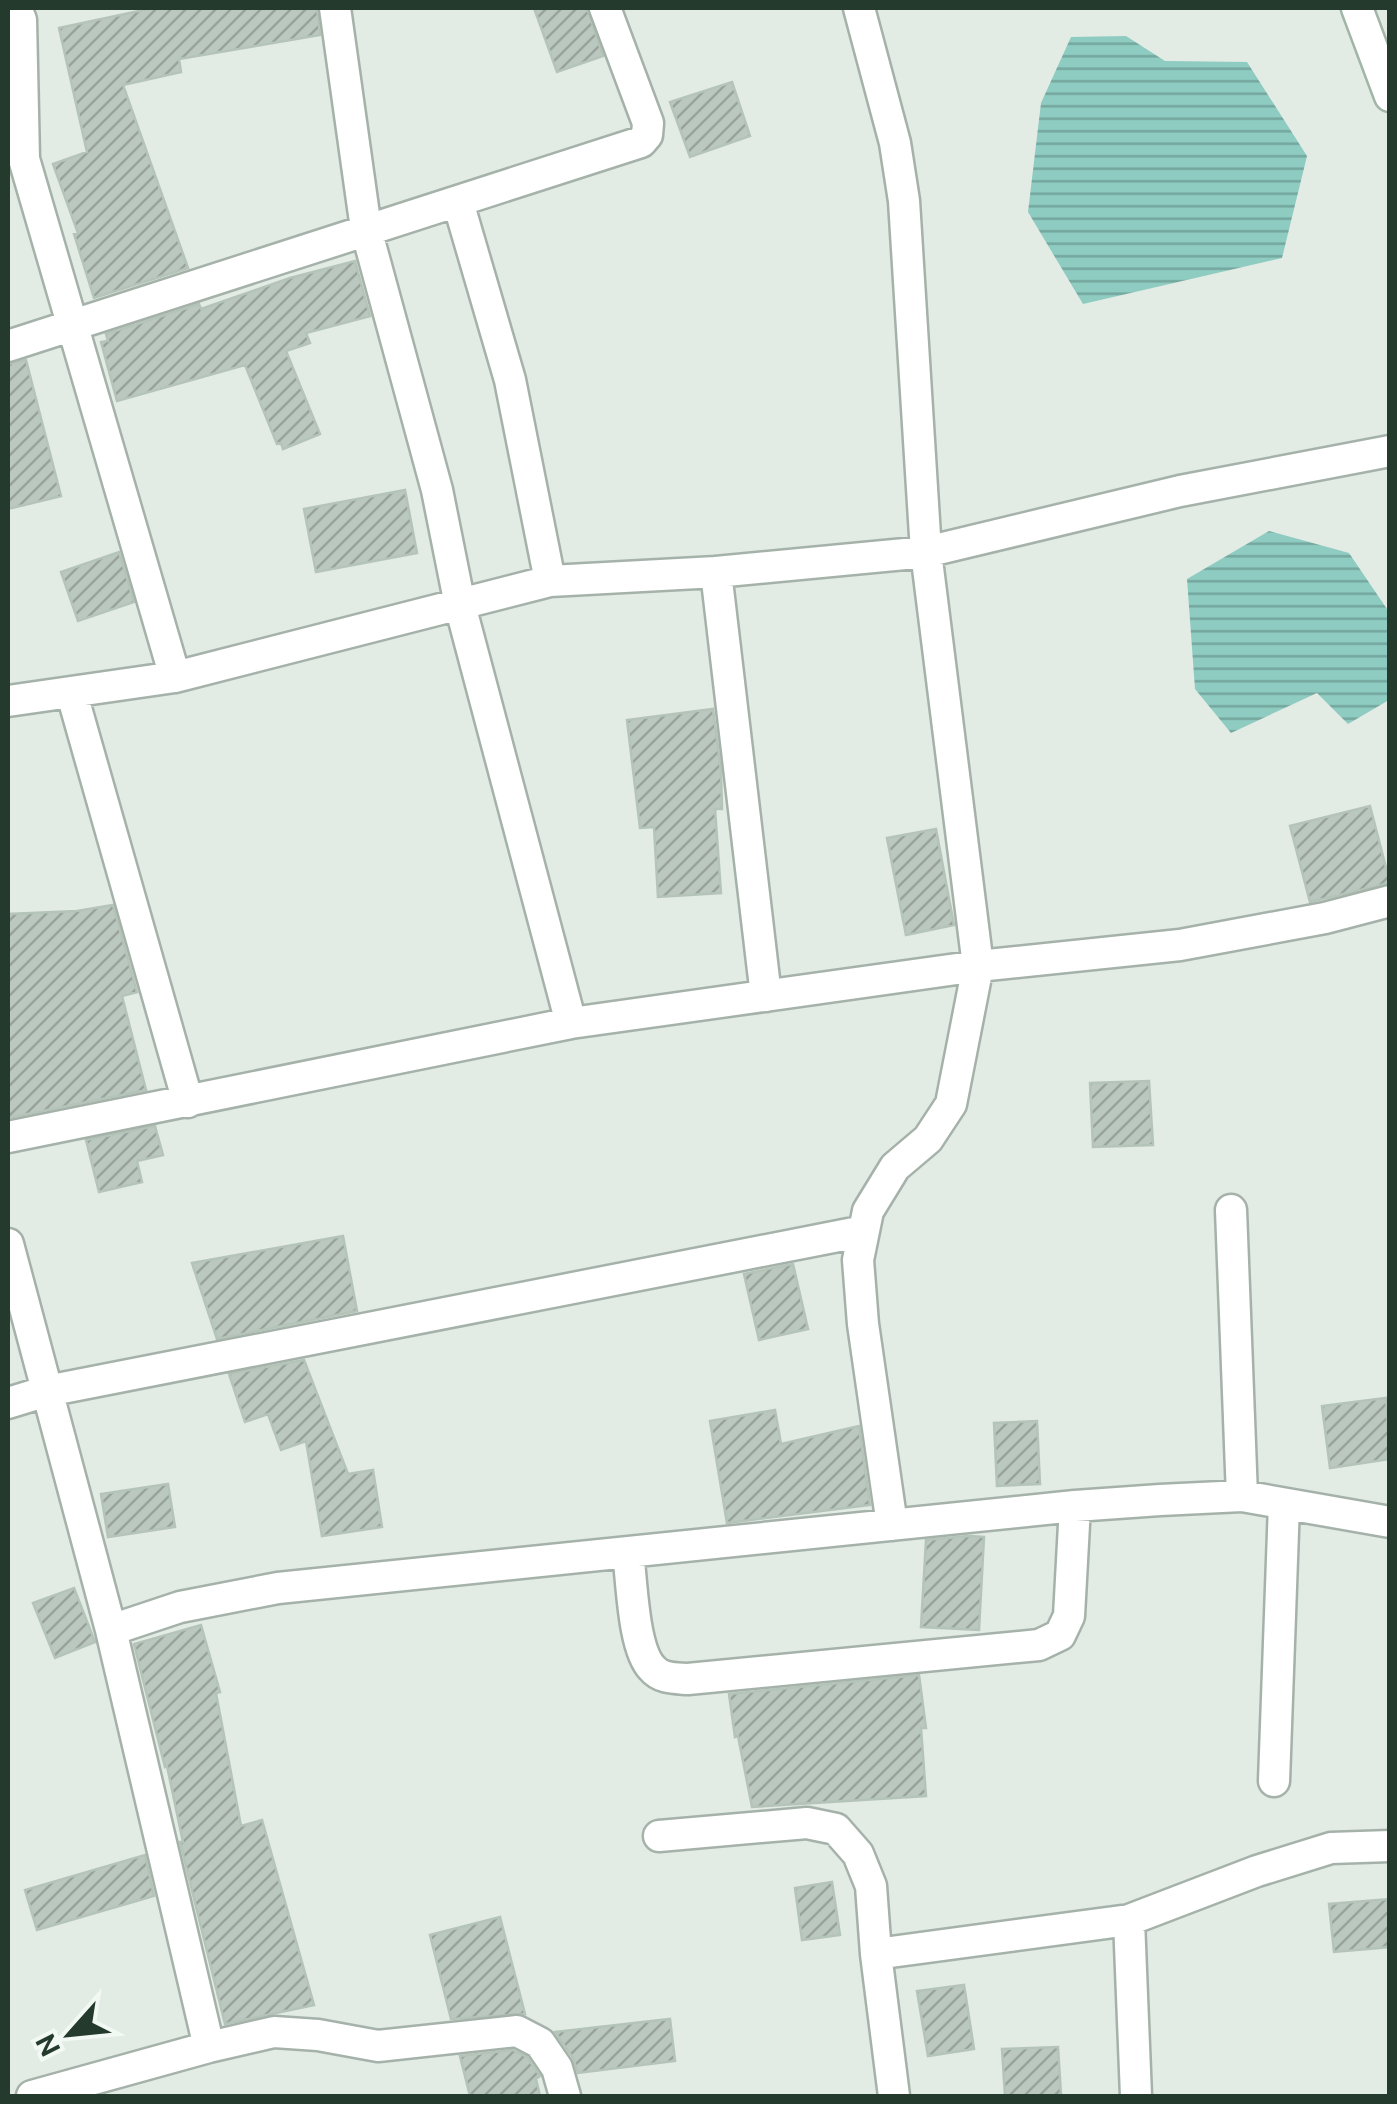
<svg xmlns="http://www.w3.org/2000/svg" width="1397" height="2104" font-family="Ubuntu,sans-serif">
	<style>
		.water { fill: url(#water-rules) }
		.building { fill: url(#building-hatch); stroke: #b5c4b9; stroke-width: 2.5 }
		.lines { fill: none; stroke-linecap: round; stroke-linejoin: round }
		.street-casing { stroke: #a5b2a9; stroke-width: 35 }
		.secondary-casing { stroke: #a2b6a8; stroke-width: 35 }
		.street { stroke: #fff; stroke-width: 30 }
		.secondary { stroke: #fff; stroke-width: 30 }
	</style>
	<defs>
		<pattern id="water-rules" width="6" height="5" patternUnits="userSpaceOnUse" patternTransform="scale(2.5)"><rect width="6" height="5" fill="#8ecbc1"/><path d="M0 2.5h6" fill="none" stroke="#74a69d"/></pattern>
		<pattern id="building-hatch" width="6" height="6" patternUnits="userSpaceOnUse" patternTransform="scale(2.5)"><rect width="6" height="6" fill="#bbc8bf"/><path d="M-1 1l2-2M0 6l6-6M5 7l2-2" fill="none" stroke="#98a39c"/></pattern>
	</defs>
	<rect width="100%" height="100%" fill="#e2ebe4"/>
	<path class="water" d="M1126 36 1165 61 1247 62 1307 156 1282 258 1083 304 1028 212 1041 103 1071 37Z
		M1269 531 1349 553 1389 612V700L1348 724 1317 693 1231 733 1195 689 1187 579Z"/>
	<path class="building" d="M153 8H317L320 35 179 59 181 72 123 85 188 268 94 298 74 234 78 233 53 164 87 152 59 28Z
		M534 8H587L603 56 557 72Z
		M732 82 750 136 690 157 670 102Z
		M355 261 370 316 306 333 310 343 286 351 320 434 283 449 281 443 277 444 245 365 117 401 101 342 108 341 106 334 199 304 201 309 290 278Z
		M26 360 61 496 8 509V364Z
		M405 490 417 553 316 572 304 509Z
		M119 552 134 602 78 621 61 572Z
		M713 709 721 772 722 809H715L721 893 658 897 654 827 640 828 627 720Z
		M1370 806 1390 883 1310 902 1290 826Z
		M936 829 954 925 906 935 887 838Z
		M113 905 137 992 122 996 146 1090 8 1118V914L77 911Z
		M1149 1081 1153 1145 1093 1147 1090 1083Z
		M155 1126 163 1155 137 1161 142 1182 99 1192 86 1140Z
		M343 1236 357 1311 217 1339 192 1263Z
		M793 1264 808 1329 759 1340 744 1274Z
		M304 1360 348 1474 373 1470 382 1527 322 1536 306 1441 281 1450 268 1414 245 1422 229 1374Z
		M1386 1398 1390 1459 1330 1468 1322 1406Z
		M775 1410 781 1444 859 1426 870 1505 727 1523 710 1421Z
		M1037 1421 1040 1484 997 1486 994 1423Z
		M168 1484 175 1527 108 1537 101 1494Z
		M969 1536 984 1537 979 1630 921 1627 926 1540Z
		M74 1588 95 1642 55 1658 33 1603Z
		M201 1625 220 1692 216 1693 241 1826 262 1820 314 2005 225 2024 180 1842H183L167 1766 165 1767 134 1644Z
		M919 1675 926 1728H921L926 1796 752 1807 738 1736 735 1737 729 1694Z
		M145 1855 154 1896 37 1930 25 1890Z
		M832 1882 840 1935 802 1940 795 1888Z
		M1390 1899V1947L1334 1952 1329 1904Z
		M500 1917 525 2014 451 2019 430 1935Z
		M964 1985 974 2049 928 2056 917 1991Z
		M670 2019 675 2061 578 2073 573 2058 555 2032Z
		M1058 2047 1061 2095 1005 2096 1002 2049Z
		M513 2050 527 2057 540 2076 536 2079 540 2096H470L460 2056Z"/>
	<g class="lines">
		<g class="street-casing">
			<path id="street" d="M335 8 366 229 437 490 460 605 571 1023
				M859 8 895 143 904 201 926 552 978 966 951 1104 928 1139 895 1167 868 1211 858 1260 863 1324 892 1525
				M458 202 510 380 550 581
				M8 346 641 142 647 135 648 123 605 8
				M716 572 766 996
				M175 677 550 581 716 572 926 552 1180 491 1390 451
				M72 694 188 1102
				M8 701 175 677 24 159 21 20 16 8
				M8 1137 571 1023 978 966 1180 945 1325 918 1390 901
				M1231 1210 1242 1496
				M8 1244 111 1630 180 1607 278 1588 1075 1506 1160 1500 1242 1496 1390 1522
				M8 1403 47 1391 864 1231
				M628 1553C632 1582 633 1648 652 1668 661 1679 675 1678 688 1679L1039 1645 1060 1635 1069 1616 1075 1506
				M1274 1781 1284 1504
				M659 1836 807 1823 836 1829 858 1854 871 1886 876 1954 894 2096
				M1129 1920 1136 2096
				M876 1954 1129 1920 1257 1871 1331 1848 1390 1846
				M209 2047 274 2032 318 2035 378 2046 517 2031 540 2043 557 2068 565 2096
				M32 2096 209 2047 111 1630"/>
		</g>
		<g class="secondary-casing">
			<path id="secondary" d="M1357 8 1390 96"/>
		</g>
		<use href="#street" class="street"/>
		<use href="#secondary" class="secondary"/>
	</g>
	<rect width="1397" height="2104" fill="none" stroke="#243a2d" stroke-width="20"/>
	<g transform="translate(70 2034) rotate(243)" stroke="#f2f8f3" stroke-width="8" paint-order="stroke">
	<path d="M0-8L18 38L0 25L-18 38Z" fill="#243a2d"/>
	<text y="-15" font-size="28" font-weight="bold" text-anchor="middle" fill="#243a2d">N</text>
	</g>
</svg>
